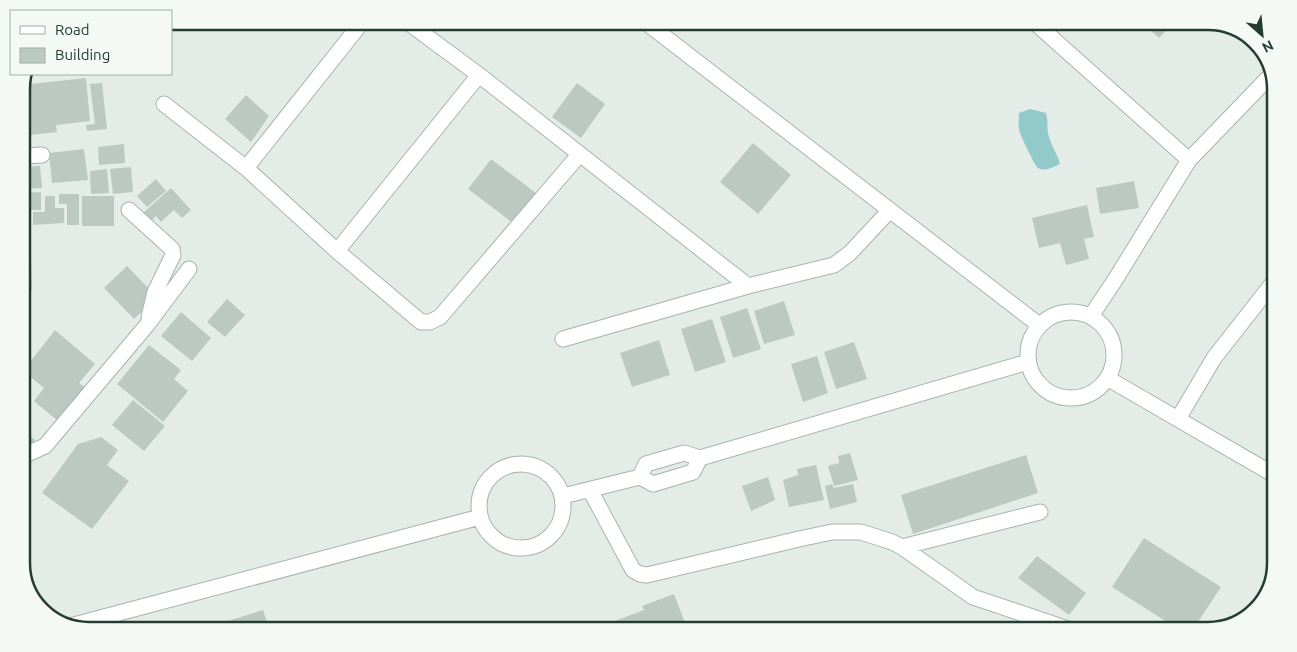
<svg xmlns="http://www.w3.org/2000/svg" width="1297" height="652" font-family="Ubuntu,sans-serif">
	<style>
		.water { fill: #92cacb }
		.building { fill: #bcc9c3 }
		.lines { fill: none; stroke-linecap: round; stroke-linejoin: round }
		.minor-casing { stroke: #a7b4ad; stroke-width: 17 }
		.minor { stroke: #fff; stroke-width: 15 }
		.rim { fill: none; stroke: #253c33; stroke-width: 2.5 }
	</style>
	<rect width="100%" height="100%" fill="#e4ece7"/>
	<path class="water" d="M1030 109 1046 113C1048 120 1047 126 1048 133 1050 144 1057 153 1060 164 1053 167 1046 172 1038 168 1035 166 1019 133 1019 129 1018 123 1019 118 1019 113Z"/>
	<path class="building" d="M1140 21H1175L1159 38Z
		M86 78 90 121 56 125 57 132 21 136V85Z
		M102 83 107 129 87 131 86 125 95 124 90 84Z
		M577 83 605 104 581 138 552 117Z
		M246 95 269 116 251 142 225 119Z
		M753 143 791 175 758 214 720 182Z
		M124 144 125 163 99 165 98 147Z
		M84 149 88 180 52 183 49 153Z
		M491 159 536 193 513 223 468 189Z
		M40 166 42 188 21 189V167Z
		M131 167 133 192 113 194 110 169Z
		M107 169 109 193 91 194 90 171Z
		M156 179 166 191 147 207 137 196Z
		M1134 181 1139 208 1100 214 1096 188Z
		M171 188 191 210 182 218 174 210 161 222 156 216 150 222 143 213Z
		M41 192V210H30V222L21 223V193Z
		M59 194H79V225H67V204H59Z
		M45 196H55V208H64V223L33 225V212H45Z
		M82 196H114V226H82Z
		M1087 205 1094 237 1084 239 1089 259 1066 265 1060 243 1039 248 1032 218Z
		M21 261H31L32 290 21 291Z
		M127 266 152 292 144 300 149 305 134 319 104 288Z
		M227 299 245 315 225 337 207 322Z
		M784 301 795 335 764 344 754 311Z
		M747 308 761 349 733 358 720 317Z
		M181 312 211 338 192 361 161 336Z
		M712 319 726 362 695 372 681 329Z
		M55 330 95 364 79 383 86 388 58 421 34 401 44 388 23 371Z
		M659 340 670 375 632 387 620 353Z
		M854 342 867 379 836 389 824 352Z
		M149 345 181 370 174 379 188 391 163 422 117 384Z
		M817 356 828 393 803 402 791 364Z
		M133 400 165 426 144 451 112 425Z
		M21 429 35 440 25 454 21 451Z
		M101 437 118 450 107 465 129 481 92 529 42 493 78 444Z
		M850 453 858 480 834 486 828 466 839 463 838 456Z
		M1026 455 1038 493 913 534 901 495Z
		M816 465 824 500 789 507 783 480 798 475 797 469Z
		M768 477 775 500 751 511 742 486Z
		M832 484 834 488 853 484 857 502 830 509 825 486Z
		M1144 538 1221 587 1192 631H1181L1112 587Z
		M1037 556 1086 593 1069 615 1018 578Z
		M674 594 688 631H588L644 610 642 606Z
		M263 610 270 631H199V630Z"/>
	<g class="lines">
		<g class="minor-casing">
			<path id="minor" d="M406 21 479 75 748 286
				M644 21 1039 325
				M1033 21 1189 160
				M164 104 246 168 337 251 421 322H430L440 317 579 155
				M21 156 42 155
				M246 168 363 21
				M129 210 172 249 173 255 155 292 149 317
				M337 251 479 75
				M1028 355a43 43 0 1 1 86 0a43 43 0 1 1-86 0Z
				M1091 316 1115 280 1189 160 1272 74
				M563 339 748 286 834 265 850 253 890 210
				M1107 378 1276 476
				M1178 419 1214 358 1276 279
				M21 457 45 446 147 325 189 269
				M479 506a42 42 0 1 1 84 0a42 42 0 1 1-84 0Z
				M640 477 646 464 684 453 700 458 1028 362
				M590 490 633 570 640 574 647 575 799 539 832 532H861L892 542 902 547 973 597 1071 630
				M563 496 640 477 653 484 693 472 700 458
				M902 547 1040 512
				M70 626 480 517"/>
		</g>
		<use href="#minor" class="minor"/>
	</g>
	<path d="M0 0H1297V652H0ZM89 30H1208A59 59 0 0 1 1267 89V563A59 59 0 0 1 1208 622H89A59 59 0 0 1 30 563V89A59 59 0 0 1 89 30Z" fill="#f4f9f6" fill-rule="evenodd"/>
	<path class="rim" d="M89 30H1208A59 59 0 0 1 1267 89V563A59 59 0 0 1 1208 622H89A59 59 0 0 1 30 563V89A59 59 0 0 1 89 30Z"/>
	<rect x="10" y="10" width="162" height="65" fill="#f4f9f6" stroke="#a1ada8"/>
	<rect x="20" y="26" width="25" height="8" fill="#ffffff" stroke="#a1ada8"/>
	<text x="55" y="35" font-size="15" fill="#253c33">Road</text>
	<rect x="20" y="48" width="25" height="15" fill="#bcc9c3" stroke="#a1ada8"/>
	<text x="55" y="60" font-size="15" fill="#253c33">Building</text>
	<g transform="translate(1262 35) rotate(153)" stroke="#f4f9f6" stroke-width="4" paint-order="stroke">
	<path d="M0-4L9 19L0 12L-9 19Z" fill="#253c33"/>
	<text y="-8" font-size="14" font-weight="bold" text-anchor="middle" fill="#253c33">N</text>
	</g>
</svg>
